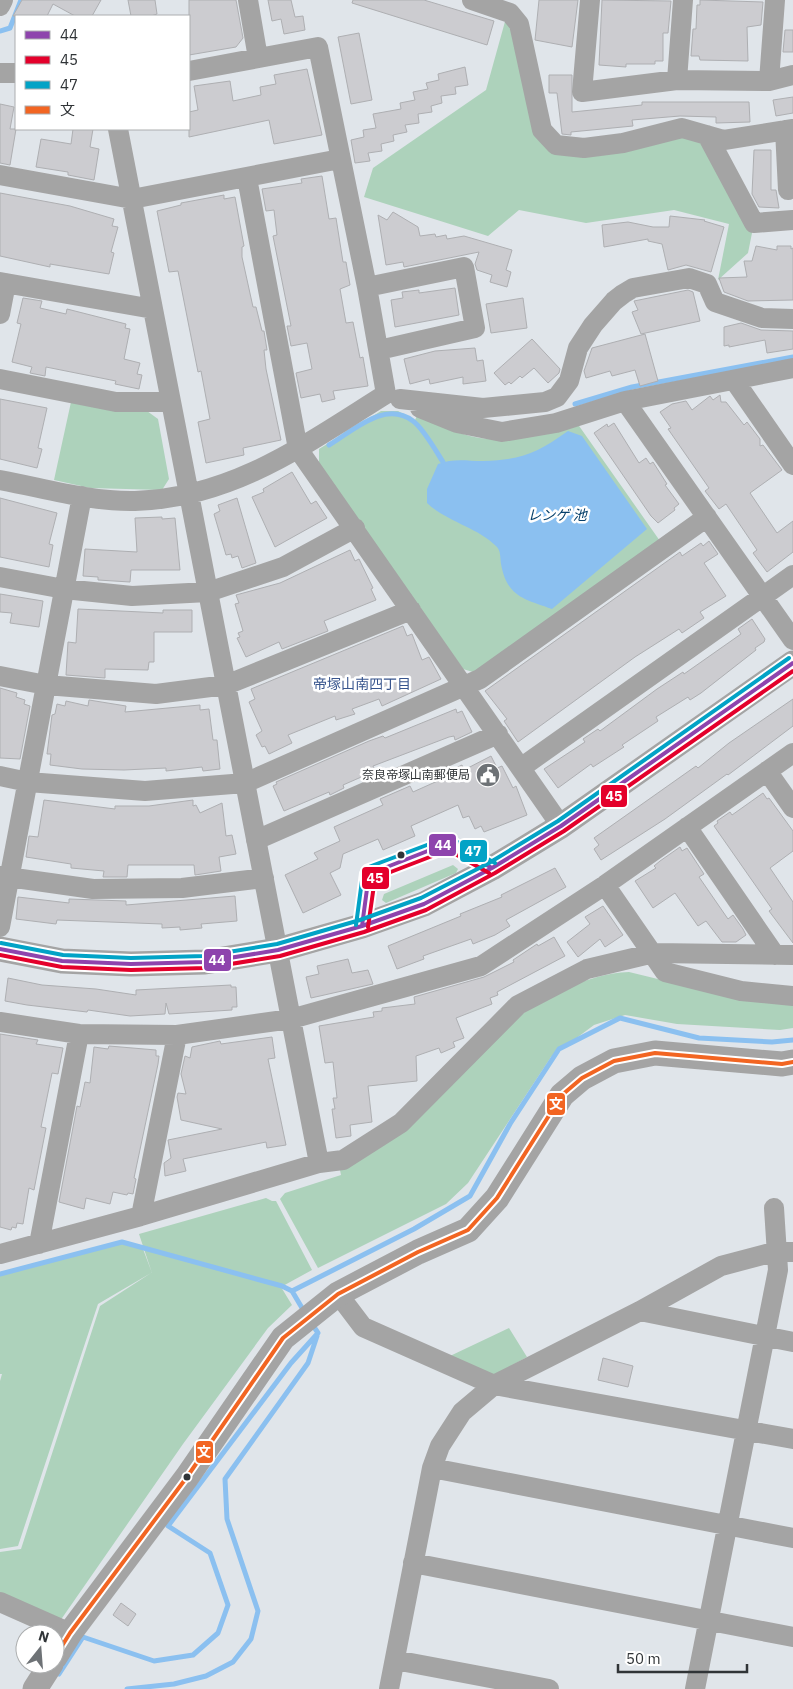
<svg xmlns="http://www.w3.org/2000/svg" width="793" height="1689" font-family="'IBM Plex Sans','Noto Sans JP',sans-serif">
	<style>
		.green { fill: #add2bb }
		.water { fill: #8bc0f0 }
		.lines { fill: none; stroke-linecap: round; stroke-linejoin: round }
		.stream { stroke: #8bc0f0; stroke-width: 5 }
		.building { fill: #ccccd0; stroke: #aeafb2 }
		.minor { stroke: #a4a4a4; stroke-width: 20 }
		.tertiary { stroke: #a4a4a4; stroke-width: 25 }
		.bus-1-casing { stroke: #fff; stroke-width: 8 }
		.bus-2-casing { stroke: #fff; stroke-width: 8 }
		.bus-3-casing { stroke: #fff; stroke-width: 8 }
		.bus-4-casing { stroke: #fff; stroke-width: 8 }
		.bus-1 { stroke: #8e44ad; stroke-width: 4 }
		.bus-2 { stroke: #e4002b; stroke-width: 4 }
		.bus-3 { stroke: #02a3c6; stroke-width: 4 }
		.bus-4 { stroke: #f26522; stroke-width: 4 }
		.bus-dot { fill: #303437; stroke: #fff; stroke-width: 2 }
		.labels { text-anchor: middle; stroke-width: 5; stroke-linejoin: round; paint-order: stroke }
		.poi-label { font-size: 12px; fill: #303437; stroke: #fff; text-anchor: end }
		.water-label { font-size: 14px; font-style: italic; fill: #06406b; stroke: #fff }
		.neighbourhood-label { font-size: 14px; fill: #37548d; stroke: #fff }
		.line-badge { stroke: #fff; stroke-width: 2 }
		.badge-label { font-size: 14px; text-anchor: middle; font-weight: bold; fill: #fff }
	</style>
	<rect width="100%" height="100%" fill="#e0e5ea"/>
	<path class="green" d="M506 18 514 27 547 144 681 134 700 138 753 228 748 253 718 280 729 224 674 210 586 223 519 210 488 236 364 197 373 168 486 90Z
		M71 402 147 411 158 419 169 479 162 490 90 488 54 480Z
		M381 411H398L415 420 417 416C443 427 472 441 500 439 525 437 552 428 577 423L660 541 476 673 463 669 319 464V449Z
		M453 865 458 869 456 873 386 903 382 900 384 894Z
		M629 972 736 998 793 1004V1028L780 1030 677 1024 625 1015 594 1025 551 1057 468 1183 446 1204 318 1268 280 1199 285 1193 341 1175 340 1170 516 1018C551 995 586 974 629 972Z
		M266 1198 272 1201H276L312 1270 281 1287 292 1305 268 1328 183 1444 60 1621 0 1597V1552L21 1549 100 1306 151 1273 98 1304 18 1546 0 1549V1381L2 1374H0V1275L121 1243 143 1249 152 1273 139 1234Z
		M509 1328 527 1357 493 1376 450 1356Z"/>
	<path class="water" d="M568 431 582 436 647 529 552 609C524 599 507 597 501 564 500 558 501 550 496 546 477 527 447 522 427 503V489L438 464C453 458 467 461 483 461 522 460 537 453 568 431Z"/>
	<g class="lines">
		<path class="stream" d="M0 31 10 28 21 0
			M575 404 632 387 793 357
			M329 445C354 430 385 400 413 421 423 428 436 451 443 462
			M0 1274 122 1242 282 1286 292 1291
			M305 1313 292 1291 414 1229 470 1196 510 1124 559 1049 620 1018 699 1038 772 1042 793 1040
			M59 1674 83 1637 154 1661 193 1655 218 1633 228 1605 210 1553 168 1526 291 1363 318 1333 312 1324
			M127 1689 174 1684 206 1676 233 1662 251 1639 258 1611 227 1519 225 1479 308 1363 317 1336"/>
	</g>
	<path class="building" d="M22 0H101L92 16H75L53 4 47 16H13Z
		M128 0H155L157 14 151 16H131Z
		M189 0H236L243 38 236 47 189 55Z
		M268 0H291L295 17 303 16 305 30 284 34 281 19 272 21Z
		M353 0H424L494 21 487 45 352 3Z
		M539 0H578L572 47 535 40Z
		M602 0 671 1 668 33H663V61H655V64H626V67L599 65Z
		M700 0 763 2 761 25 747 27 748 61 700 60 699 56H691L693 29H696L697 5H700Z
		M785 30H793V52H783Z
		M359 33 372 100 351 104 338 37Z
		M465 67 468 85 455 87 456 94 441 96 442 103 431 106 432 112 418 114 419 123 405 125 407 132 393 135 394 141 381 144 382 151 368 153 370 161 355 163 351 140 364 137 363 130 376 128 373 114 401 109 400 103 415 100 413 92 428 89 426 83 439 80 438 74Z
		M307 69 322 135 274 144 269 120 189 137V112L198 110 194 86 230 81 233 101 261 95 260 87 276 84 274 75Z
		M549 75H572V112L642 105V102H749L750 122 716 123V117L680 116 632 120 633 126 571 132V135L562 134 557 93H549Z
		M793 97V113L776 116 773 100Z
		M0 104 14 107 10 129H16L10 165 0 163Z
		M73 129H93L90 147 99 149 94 180 68 175V172L36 167 41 139 71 144Z
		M754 150H771V190H776L779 208 759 207 752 194Z
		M322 176 329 219 336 218 343 262H346L350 285 340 289 346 323 353 322 360 358 363 357 368 386 333 391 335 399 322 402 320 394 301 398 296 373 312 369 307 343 291 346 287 326H291L273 236 277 235 274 210 266 211 262 189 302 183 301 179Z
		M0 193 70 206 114 219 112 226 118 227 111 252 114 253 109 274 50 264V267L0 256Z
		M224 195V199L235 197 244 246 242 247V257L253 307H256L262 331H264L267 350H264L266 369 281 440 243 448 244 455 206 463 198 422 210 419 201 371 198 372 178 271 169 272 157 211 181 205V203Z
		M393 212 418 227 420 236 435 234 436 237 446 235 447 239 464 236 512 250 506 270 511 272 507 287 490 282 492 275 477 270 475 264 479 252 404 267 403 262 386 265 378 215 387 220Z
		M670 216 705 220 704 221 724 227 711 272 686 265 668 270 662 244 648 241V239L604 247 602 225 628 222 653 227H669Z
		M756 246 777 250V246H791V249L793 248V300L748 301 724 292 719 278 747 277 744 261H752Z
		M455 288 459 315 395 327 391 300 403 298 402 292 419 290V293Z
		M688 290 693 292 700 321 641 334 632 312 638 310 634 301Z
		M23 298 42 301 40 308 66 314 67 309 126 324 125 328 130 329 124 359 140 363 137 374 142 375 139 389 115 384 116 381 46 367 45 376 30 373 32 367 12 362 21 324 17 323Z
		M523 298 527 328 491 333 486 304Z
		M741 323 761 330 793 331V349L767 353 765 340 729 347V345L724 346V327Z
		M645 334 658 381 640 386 635 370 612 376 610 371 586 378 584 371 592 348Z
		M532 339 560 369 559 373 548 383 534 368 522 378 520 376 511 384 509 382 505 385 494 373Z
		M475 348 477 361 483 360 486 381 463 384V377L430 384 429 379 410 384 404 359 435 351Z
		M720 395 721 402H726L744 425 747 422 760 439V446L763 445 782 470 750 493 777 533 793 521V552L767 572 753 553 757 550 726 504 719 509 705 491 709 488 668 429 671 428 660 412 672 404 686 401 692 410 710 396 713 400Z
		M0 399 47 408 38 448 42 449 37 468 0 459Z
		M614 423 639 463 646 458 650 464 653 462 667 484 665 485 679 504 674 508 675 510 658 523 651 516 594 433 607 424 608 427Z
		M292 472 311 504 316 501 327 518 275 547 252 497 264 492 263 489Z
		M0 498 57 513 49 544 53 545 49 567 0 557Z
		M237 498 256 563 242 568 238 556 232 558 231 554 226 555 214 514 220 511 218 505Z
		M162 517V519L175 518 180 570H131L130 582 98 580V577L83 576 85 549 137 552 135 518Z
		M709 541 718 554 704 563 726 596 700 612 704 618 682 633 679 629 635 657 518 742 504 721 507 719 485 691 680 552 682 556 701 543 703 546Z
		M350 550 355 561 359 559 373 588 371 589 376 600 324 621 328 631 282 649 279 642 246 657 237 638 240 637 238 633 243 631 235 604 239 603 236 595 280 583Z
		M0 594 43 601 39 627 10 623 12 613 0 612Z
		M78 609 163 613V610H192V632H154V662H149L148 670 105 669V678L66 675 68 642 76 643Z
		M752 619 765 639 764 642 755 648 756 650 701 693 690 700 688 697 656 717 658 721 622 745 624 747 593 767 591 764 558 788 544 769 585 742 583 739 598 729 600 731 657 689 683 672 684 674 741 634 738 629Z
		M403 626 407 636 412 634 422 660 429 657 441 679 382 706 379 699 352 709 355 714 336 720 335 716 288 735 292 743 269 754 265 746 262 747 256 735 262 731 249 702 255 699 251 689Z
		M0 688 17 693 16 697 25 700 24 704 30 706 20 759 0 758Z
		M793 699V726L728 775 727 774 665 819 601 860 594 849 599 845 594 838 696 766 698 768 729 743Z
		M89 700 126 706 125 712 200 705V710L209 709 213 740H217L220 769 203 771 202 767 166 771V768L124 770 82 769 50 765 51 754H47L52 715 55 714 57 704 65 706 66 701 88 706Z
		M456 709 457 713 462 711 472 732 455 740 454 736 449 737 373 766 375 771 343 785 344 788 330 795 329 792 284 811 273 786 277 784 276 782 369 741 383 736 385 738Z
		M491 756 497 768 502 766 513 788 516 786 527 815 484 832 481 826 475 829 469 816 463 818 458 805 411 826 415 836 383 850 378 839 343 854 340 868 330 873 341 895 303 913 285 875 318 859 314 853 340 841 334 827 383 805 380 799 410 786 413 792 442 779 441 775 462 765 464 770Z
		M763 793 767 799 769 798 793 831V851L770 868 793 902V943L769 911 772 909 714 826 718 823 717 821 730 812 732 815Z
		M44 800 115 809V806H149L193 800V806L196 805 200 813 222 803 226 836 232 835 236 854 219 857 221 871 195 875 194 865H128L127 877H103L104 871 71 868V864L26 857 29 836 38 837Z
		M680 847 682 851 687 848 704 874 699 877 728 919 733 915 743 929 746 935 736 942H722L706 921 698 926 675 893 653 908 635 881 656 868 654 866 660 861Z
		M555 868 566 887 506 920 510 926 495 935 473 944 471 939 423 956 424 959 397 969 388 946 461 916 460 914 502 897 501 895Z
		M235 896 237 921 201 924 202 928 180 930V927L162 928V924L57 920 56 924 16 919 18 897 69 903V899L126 901V905Z
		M603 906 623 935 605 947 600 939 578 957 567 942 590 924 585 917Z
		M554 937 565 956 497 992 498 995 490 998 492 1004 456 1018 464 1038 453 1042 455 1047 441 1053 439 1048 416 1056 417 1081 368 1086 372 1122 350 1125 351 1136 336 1138 332 1109H335L333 1098H337L333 1062 325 1063 319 1026 374 1017 373 1012 382 1011V1008L415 1004 414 997 484 977 514 962 513 960 537 944 538 946Z
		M348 959 352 973 368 970 373 984 311 998 306 977 319 974 317 966Z
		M8 978 42 985 96 989 136 995V990L231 985V987H236L237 1007H232V1010L169 1014 166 1003 165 1014 130 1016 88 1010 87 1012 27 1005 5 1001Z
		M0 1034 38 1040 36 1044 63 1048 58 1074 52 1073 41 1127 46 1128 34 1190 29 1188 23 1224 17 1223 16 1228 12 1227 11 1230 0 1227Z
		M272 1037 275 1058 268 1059 286 1145 267 1148 266 1142 183 1159 186 1171 165 1176 164 1163 171 1158 168 1140 222 1129 181 1120 177 1097 178 1093 186 1094 181 1074 185 1056 190 1058 192 1047 220 1041 221 1044Z
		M109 1046 156 1050V1056H159L158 1064 134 1178 136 1179 133 1194 128 1193 127 1195 113 1192 110 1204 86 1198 84 1209 59 1202 77 1106 80 1107 85 1082 90 1083 94 1047 108 1049Z
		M603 1358 633 1366 628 1387 598 1380Z
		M121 1603 136 1614 128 1626 113 1615Z"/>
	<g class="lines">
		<path class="minor" d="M248 0 258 58
			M472 0 510 13 519 24 542 130 556 145 584 148 623 143 682 128 724 140 793 129
			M590 0 582 92 677 80 769 81 793 75
			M0 6 3 0
			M0 73H16
			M677 80 683 0
			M769 81 775 0
			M118 129 319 1163
			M785 130 788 190
			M707 135 754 223 793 220
			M0 175 132 199 340 159
			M247 178 298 449 561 826
			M0 282 153 309
			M367 287 464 267 475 328 379 350
			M0 314 6 283
			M0 379 116 402H171
			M734 380 793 465
			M400 399 483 408 545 402 557 397 569 381 578 348 593 325 614 301 623 294 633 288 689 278 707 284 715 302 762 318 793 319
			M625 401 793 640
			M420 408 457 423 502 432 556 423 625 401 793 368
			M0 480C44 488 90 502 135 501 233 498 306 444 386 394L367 287 318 47 189 71
			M0 577 64 589 132 596 208 592 283 567 355 528
			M0 676 46 685 156 694 226 685 411 610
			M522 767 793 575
			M767 771 793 808
			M0 776 28 782 145 791 245 783 480 679 707 517
			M687 827 775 955
			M256 840 498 734
			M0 876 93 889 182 888 264 878
			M605 885 665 972 741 991 793 996
			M0 927 82 496
			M0 1022 79 1034 177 1035 291 1019 481 966 605 885 793 753
			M141 1216 177 1035
			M39 1244 79 1034
			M0 1254 141 1216 319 1163 343 1160 401 1123 518 1005 587 969 654 953 793 955
			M338 1294 363 1327 494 1385 793 1439
			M640 1311 793 1342
			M432 1468 793 1538
			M413 1563 793 1637
			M0 1602 70 1633
			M395 1660 549 1689
			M389 1689 432 1468 440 1446 462 1412 494 1385 640 1311 721 1266 778 1251 793 1252
			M695 1689 778 1270 774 1208"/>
		<path class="tertiary" d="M0 949 62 961 131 964 205 962 278 950 362 926 424 904 492 868 561 826 793 663
			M55 1657 70 1633 187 1477 283 1338 338 1294 418 1252 468 1230 497 1198 562 1095 582 1078 614 1061 655 1053 782 1064 793 1062
			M35 1689 51 1664"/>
		<g class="bus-1-casing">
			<path id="bus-1" d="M362 926 369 874 448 843 492 868
				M0 949 62 961 131 964 205 962 278 950 362 926 424 904 492 868 561 826 793 663"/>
		</g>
		<g class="bus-2-casing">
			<path id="bus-2" d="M368 927 375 878 448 850 489 873
				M0 955 62 967 131 970 206 968 280 956 364 932 426 910 495 873 564 831 793 671"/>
		</g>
		<g class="bus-3-casing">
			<path id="bus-3" d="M356 925 363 873 366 868 448 837 495 863
				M1 943 63 955 131 958 204 956 277 944 360 920 421 898 489 863 558 821 789 658"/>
		</g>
		<g class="bus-4-casing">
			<path id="bus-4" d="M55 1657 70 1633 187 1477 283 1338 338 1294 418 1252 468 1230 497 1198 562 1095 582 1078 614 1061 655 1053 782 1064 793 1062"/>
		</g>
		<use href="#bus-1" class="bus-1"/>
		<use href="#bus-2" class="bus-2"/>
		<use href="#bus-3" class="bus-3"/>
		<use href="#bus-4" class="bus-4"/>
	</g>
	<defs>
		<g id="civic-disc" transform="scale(1.25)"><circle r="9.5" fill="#6e7276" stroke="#fff"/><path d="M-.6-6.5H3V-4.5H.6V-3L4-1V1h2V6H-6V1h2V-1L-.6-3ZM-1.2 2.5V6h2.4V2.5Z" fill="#fff"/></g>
	</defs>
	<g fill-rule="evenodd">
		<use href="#civic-disc" x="488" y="775"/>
	</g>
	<g class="bus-dot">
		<circle cx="401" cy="855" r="4.5"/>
		<circle cx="187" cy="1477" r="4.5"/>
	</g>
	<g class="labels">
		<g class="poi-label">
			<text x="470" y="779">奈良帝塚山南郵便局</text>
		</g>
		<g class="water-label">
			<text x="557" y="520">レンゲ 池</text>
		</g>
		<g class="neighbourhood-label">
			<text x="362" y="689">帝塚山南四丁目</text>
		</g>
	</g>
	<g class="line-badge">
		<rect x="600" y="784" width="28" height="24" rx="5" fill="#e4002b"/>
		<rect x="428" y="833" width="29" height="24" rx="5" fill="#8e44ad"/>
		<rect x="459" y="839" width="29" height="24" rx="5" fill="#02a3c6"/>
		<rect x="361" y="866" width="29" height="24" rx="5" fill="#e4002b"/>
		<rect x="203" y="948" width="29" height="24" rx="5" fill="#8e44ad"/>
		<rect x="546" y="1092" width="20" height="24" rx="5" fill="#f26522"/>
		<rect x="195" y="1440" width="19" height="24" rx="5" fill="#f26522"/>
	</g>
	<g class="badge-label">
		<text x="614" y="801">45</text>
		<text x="443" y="850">44</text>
		<text x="473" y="856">47</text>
		<text x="375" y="883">45</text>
		<text x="217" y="965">44</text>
		<text x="556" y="1109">文</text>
		<text x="204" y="1457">文</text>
	</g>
	<rect x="15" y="15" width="175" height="115" fill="#ffffff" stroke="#acaeaf"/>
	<rect x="25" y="31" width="25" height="8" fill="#8e44ad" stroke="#acaeaf"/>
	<text x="60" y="40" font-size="15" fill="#303437">44</text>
	<rect x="25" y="56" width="25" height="8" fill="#e4002b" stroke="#acaeaf"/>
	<text x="60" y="65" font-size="15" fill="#303437">45</text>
	<rect x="25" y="81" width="25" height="8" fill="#02a3c6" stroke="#acaeaf"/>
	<text x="60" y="90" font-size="15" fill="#303437">47</text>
	<rect x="25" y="106" width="25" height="8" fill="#f26522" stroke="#acaeaf"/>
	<text x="60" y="115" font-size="15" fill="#303437">文</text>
	<g transform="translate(40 1649) rotate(17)"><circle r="24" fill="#ffffff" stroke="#acaeaf"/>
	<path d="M0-4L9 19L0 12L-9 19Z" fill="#6e7276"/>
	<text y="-8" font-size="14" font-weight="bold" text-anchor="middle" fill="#303437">N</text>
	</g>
	<path d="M618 1664v8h129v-8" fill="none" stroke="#303437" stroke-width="2.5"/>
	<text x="626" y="1664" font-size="15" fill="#303437" stroke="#ffffff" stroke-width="4" paint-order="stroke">50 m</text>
</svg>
